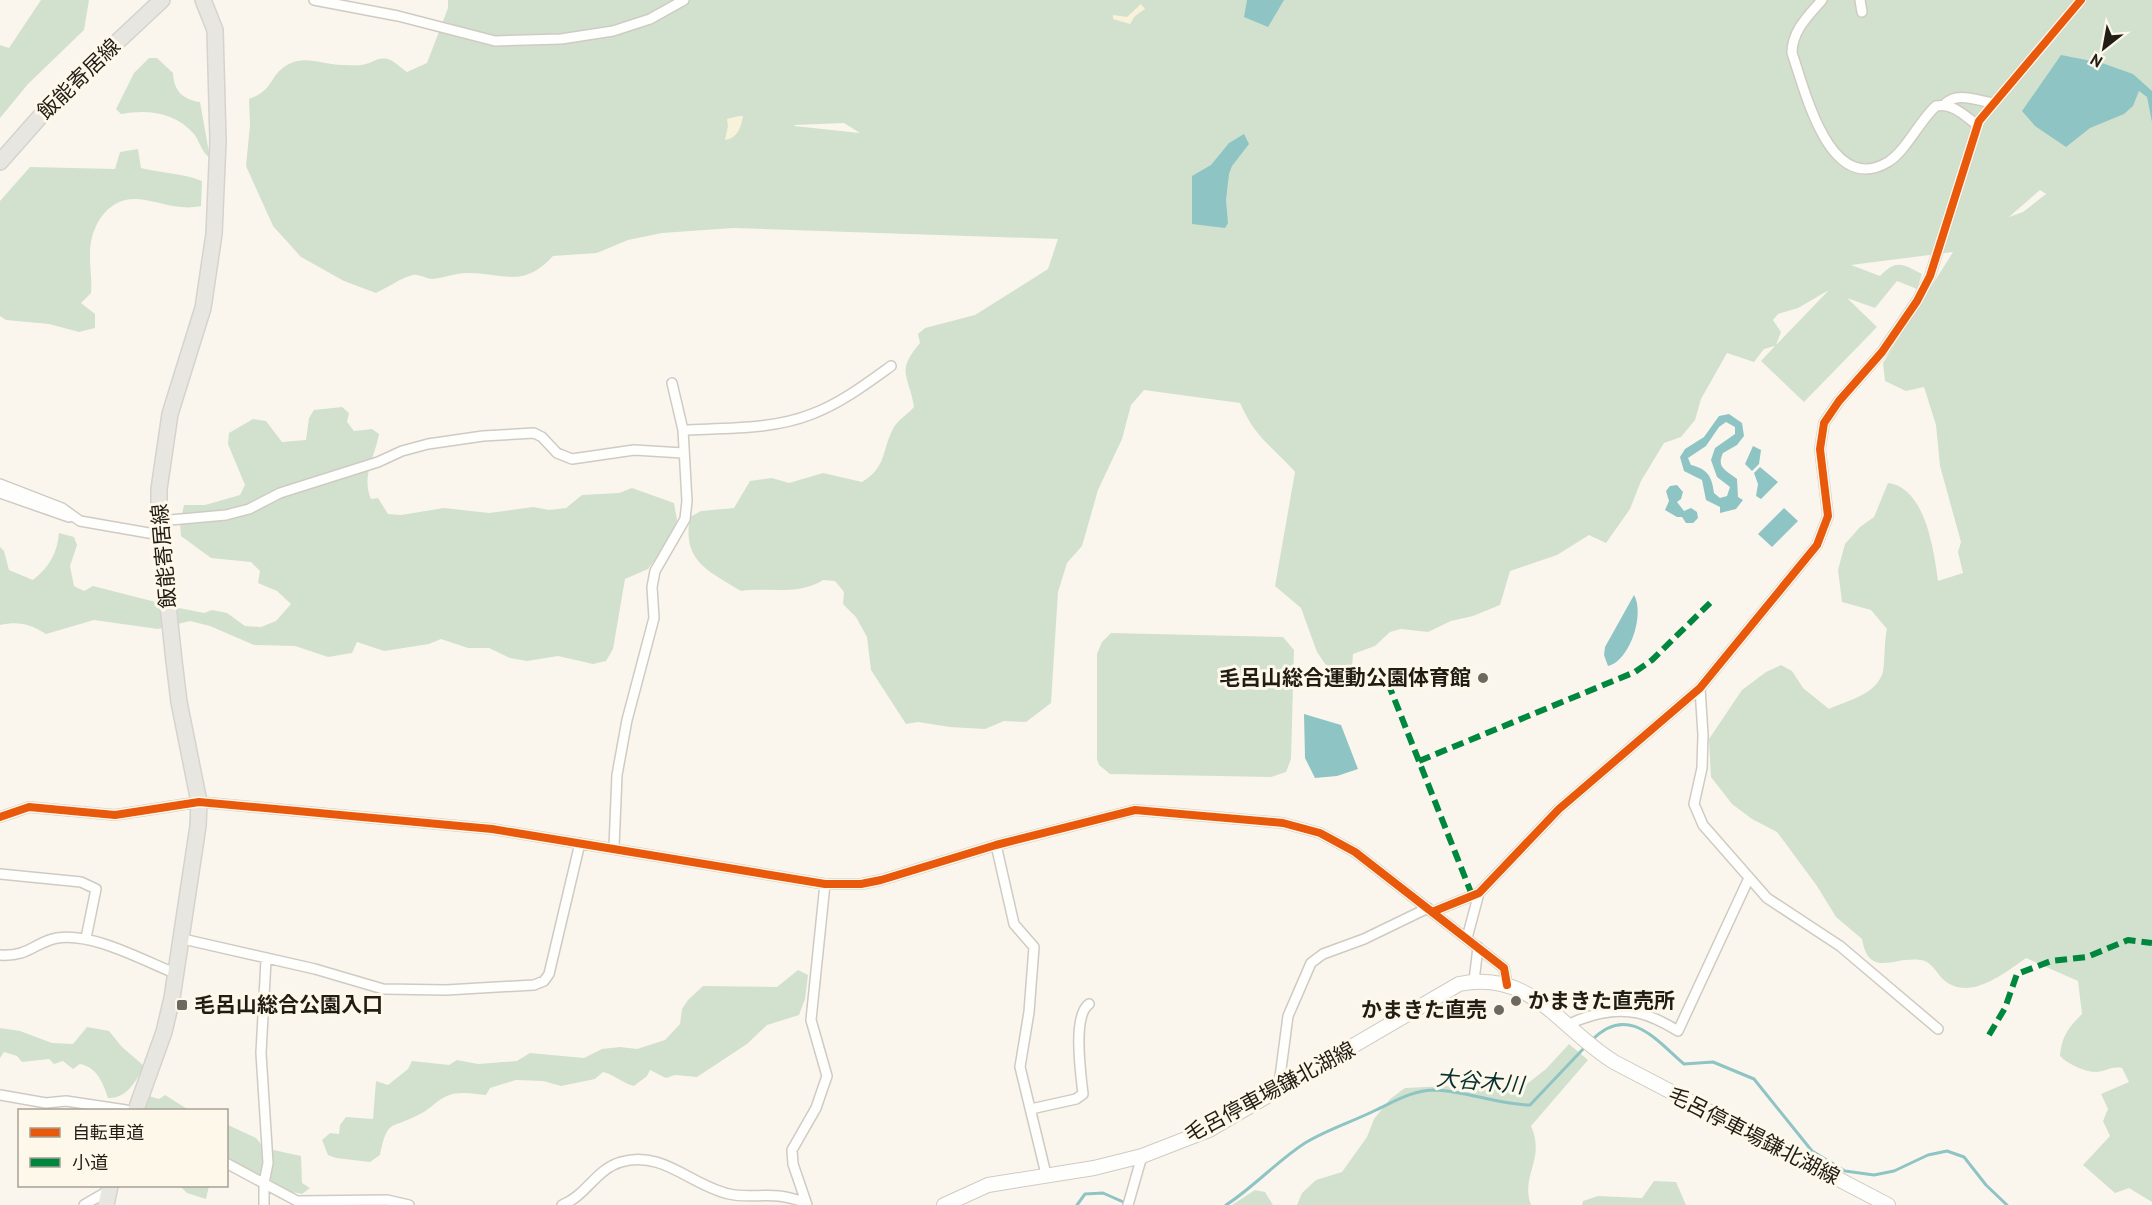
<svg xmlns="http://www.w3.org/2000/svg" width="2152" height="1205" font-family="'PT Sans','Noto Sans JP',sans-serif">
	<style>
		.green { fill: #d2e1ce; fill-rule: evenodd }
		.sand { fill: #f9f2da }
		.water { fill: #8ec4c4; fill-rule: evenodd }
		.lines { fill: none; stroke-linecap: round; stroke-linejoin: round }
		.stream { stroke: #8ec4c4; stroke-width: 3 }
		.minor-casing { stroke: #cfcbc3; stroke-width: 12 }
		.secondary-casing { stroke: #cfcbc3; stroke-width: 16 }
		.primary-casing { stroke: #d5d3ce; stroke-width: 18 }
		.minor { stroke: #fefefc; stroke-width: 9 }
		.secondary { stroke: #fefefc; stroke-width: 14 }
		.primary { stroke: #e7e6e0; stroke-width: 15 }
		.quiet { stroke: #00873e; stroke-width: 6; stroke-dasharray: 12 6; stroke-linecap: butt }
		.cycleway-casing { stroke: #fef8ea; stroke-width: 11 }
		.cycleway { stroke: #e8590c; stroke-width: 8 }
		.poi-dot { fill: #6d6961; stroke: #fef8ea; stroke-width: 2 }
		.labels { text-anchor: middle; stroke-width: 6; stroke-linejoin: round; paint-order: stroke }
		.street-label { font-size: 21px; fill: #211d15; stroke: #fef8ea }
		.poi-label { font-size: 21px; font-weight: bold; fill: #211d15; stroke: #fef8ea; text-anchor: end }
		.water-label { font-size: 22px; font-style: italic; fill: #063031; stroke: #fef8ea }
	</style>
	<rect width="100%" height="100%" fill="#faf6ee"/>
	<path class="green" d="M41 0H89L84 30 28 84 0 118V45L9 48Z
		M448 0H2152V1202L2129 1188 2115 1193 2083 1165 2110 1136 2103 1121 2108 1109 2101 1094 2129 1082 2122 1068C2112 1066 2106 1071 2097 1072 2084 1072 2068 1064 2060 1056 2062 1036 2068 1028 2082 1014L2078 981 2026 958C2005 973 1969 1002 1944 980 1936 973 1932 961 1920 960 1894 956 1869 979 1862 939L1836 917 1817 886 1777 832 1752 819 1732 804 1711 777 1709 739 1742 690 1766 672 1781 665 1792 671 1803 688 1829 709C1848 700 1876 695 1883 672 1885 663 1884 641 1887 629L1871 610 1842 602 1838 570 1845 544 1860 527 1874 517 1888 483C1925 487 1934 550 1938 581L1963 573 1958 552 1961 542 1940 466 1936 425 1924 387 1906 391 1885 381 1883 363 1953 252 1851 265 1880 276C1897 259 1902 264 1922 274L1917 289 1897 281 1875 308 1847 298 1877 327 1804 402 1761 361 1775 346 1764 349 1754 362 1727 353 1701 399 1695 420 1681 437 1664 443 1641 481 1630 509 1606 543 1589 535 1557 555 1510 571 1500 605 1473 616 1451 621 1428 632 1401 629 1390 632 1375 646 1353 654 1351 679 1336 680 1317 652 1301 608 1275 586 1295 472C1271 445 1256 439 1240 403L1144 390 1131 405 1122 439 1098 490 1082 546 1067 563 1058 592 1051 703 1026 722 1004 721 985 729 950 727 918 722 906 724 871 670 867 637 856 617 843 604 844 592 835 581 823 580C799 596 768 587 741 591 707 570 682 561 690 517L701 511 734 508 750 481 772 478 789 483 823 473 862 482C888 466 881 450 894 427 899 419 908 414 914 407 909 375 895 372 920 343L918 334 925 328 975 315 1048 269 1058 239 733 228 662 233 628 240 597 253 553 256C523 289 503 273 468 273 455 273 443 278 432 279 426 279 419 274 413 275 402 277 387 288 376 293L344 281 301 257 273 226 246 166 250 125 249 99C275 90 269 74 289 64 306 55 324 65 343 65 350 65 360 66 366 64 374 62 378 57 388 59 394 61 401 68 407 72L427 63 448 8ZM844 123 860 133 794 126 795 125ZM2040 190 2046 194 2023 212 2009 217ZM1829 290 1776 345 1781 332 1773 320 1778 314 1798 308Z
		M149 58H157L173 73C174 91 182 99 200 102L210 158C202 153 200 142 194 134 175 112 148 109 121 114L116 109 134 73Z
		M138 149 141 168C161 173 182 173 202 181L201 206C177 211 160 201 137 199 107 197 89 228 90 256 90 269 92 280 91 293L81 303 95 314V328L79 332 49 324 6 320 0 316V201L30 167 115 169 120 152Z
		M342 407 349 413 347 422 354 431 372 429 379 434C375 457 361 476 371 499L378 498 388 514 401 515 444 508 489 513 533 507 549 510 566 508 582 495 619 493 632 488 674 503 677 520 666 544 648 569 625 579 613 649 606 661 593 664 558 656 527 661 510 658 489 648H468L441 639 429 644 384 651 357 642 352 653 328 657 295 646 254 645 210 626 190 621 158 629 94 620 46 634C30 624 19 621 0 625V547L4 551 9 570 33 580C49 567 57 554 59 533L74 537 77 545 70 566 74 586 84 591 93 586 179 608 204 613 212 610 227 613 245 626 261 627 276 621 291 604 277 591 258 583 260 571 251 562 211 558 181 536 180 523 184 505H205L240 495 245 485 228 444 229 433 253 419 266 421 282 442 306 440 309 418 314 410Z
		M1111 633 1283 637 1294 650 1291 759 1286 772 1271 777 1110 774 1099 765 1097 759V654L1102 642Z
		M798 970 808 975 805 999 799 1015 767 1025 747 1044 697 1077 675 1075 666 1078 650 1070 647 1076 634 1086C622 1083 615 1075 603 1072L595 1079 561 1086 543 1081 516 1080 490 1088 486 1095C472 1094 458 1090 445 1097 435 1102 428 1111 418 1115 390 1130 388 1118 380 1155L370 1162 336 1158 328 1155 322 1140 330 1133 339 1134 340 1125 346 1117 373 1119 376 1081 388 1085 408 1069 412 1061 449 1065 457 1060 478 1064 517 1061 530 1053 584 1058 602 1049 620 1047 637 1049 665 1040 680 1024 682 1009 688 1000 703 986 777 987Z
		M87 1027 109 1031 122 1047 144 1066C136 1081 127 1099 108 1098 103 1083 97 1067 80 1064L73 1069 63 1061 54 1064 49 1059 22 1062 17 1056 4 1052 0 1058V1028L20 1031 52 1043 73 1044Z
		M1569 1044 1588 1060 1531 1126C1546 1160 1520 1175 1531 1205H1297L1302 1193 1316 1180 1342 1172 1367 1137 1374 1119 1390 1099 1405 1088 1468 1085 1503 1090 1523 1087 1546 1069Z
		M165 1095 189 1110H144L149 1096 159 1099Z
		M226 1124 256 1138 264 1148 301 1156 302 1183 310 1188 302 1194 287 1191 227 1166Z
		M1654 1181 1676 1182 1686 1205H1582L1583 1201 1598 1196 1642 1198Z
		M180 1186H209L206 1199 187 1193Z
		M1255 1190 1265 1192 1273 1205H1232Z"/>
	<path class="sand" d="M1141 4 1145 9 1135 16 1130 24 1113 19V15L1127 17Z
		M739 116H743C741 127 738 138 725 140L728 126 727 119Z"/>
	<path class="water" d="M1247 0H1284L1268 27 1244 17Z
		M2061 55 2102 63 2133 74 2152 91V122L2147 97 2139 91 2133 106 2124 114 2090 128 2066 147 2035 126 2022 111Z
		M1244 134 1249 144 1232 166 1229 174 1226 200 1228 223 1225 228 1192 224V176L1211 165 1229 143Z
		M1729 414 1742 423 1744 436 1737 445 1723 453C1716 468 1726 470 1737 479L1738 497 1743 500 1736 509 1720 513V507L1706 500 1702 480 1684 471 1680 457 1685 449 1704 437 1719 416ZM1726 422 1735 427V434L1715 448 1711 460 1717 477 1730 487 1727 496 1720 498 1714 493C1712 477 1708 469 1691 465L1688 458 1706 446 1719 427Z
		M1753 446 1761 450 1759 464 1752 471 1745 464Z
		M1760 467 1778 482 1761 499 1756 496 1758 484 1754 473Z
		M1677 485 1683 492 1681 499 1677 502 1684 511 1691 508 1697 512 1698 518 1693 523H1686L1682 517H1677L1665 510 1669 501 1666 491 1670 486Z
		M1784 508 1798 521 1772 547 1758 534Z
		M1634 595C1645 614 1630 661 1608 666L1604 655 1605 647Z
		M1304 714 1341 725 1358 769 1337 776 1315 778 1305 758Z"/>
	<g class="lines">
		<path class="stream" d="M1592 1040C1628 1003 1656 1040 1684 1064L1713 1062 1754 1079 1812 1151 1845 1171 1874 1175 1894 1171 1928 1155 1947 1151 1964 1157 1986 1185 2007 1205
			M1077 1205 1085 1194 1103 1193 1128 1204
			M1226 1205C1254 1187 1277 1161 1305 1143 1328 1129 1352 1122 1376 1110 1395 1101 1413 1090 1435 1090 1468 1091 1498 1105 1530 1105L1585 1047"/>
		<g class="minor-casing">
			<path id="minor" d="M314 0 398 16 495 41 561 39 613 31 650 19 684 0
				M1822 0C1808 16 1792 31 1792 53 1805 90 1829 197 1888 162 1906 151 1920 120 1936 106 1953 103 1964 115 1977 125
				M1860 0 1862 12
				M1945 104C1957 91 1978 101 1994 103
				M683 430C725 428 772 430 812 414 841 403 866 384 891 366
				M0 484 62 508 80 521 160 535
				M0 493 69 517
				M159 521 226 515 249 509 280 493 378 462 402 451 428 444 483 436 534 433 542 437 557 453 572 459 634 450 683 453
				M1700 688 1703 735 1702 768 1694 804 1703 825 1767 898 1840 946 1938 1029
				M0 817 29 807 115 815 199 802 492 829 825 884H861L881 880 996 845 1135 810 1283 823 1320 833 1355 852 1504 968 1507 985
				M996 845 1014 924 1034 947 1029 1012 1020 1067 1046 1174
				M614 847 617 775 627 720 654 618 652 587 655 571 685 519 687 501 683 430 672 383
				M0 874 81 882 96 889 86 938
				M1432 912 1479 893 1559 809 1700 688 1817 545 1828 516 1820 449 1824 423 1839 401 1882 352 1917 301 1930 276 1979 121 2081 0
				M1467 938 1479 893
				M183 939 315 969 383 989 446 990 534 985 544 981 549 974 580 843
				M0 955C29 957 35 942 57 938 93 932 144 961 177 974
				M1474 981 1478 947
				M1568 1026C1574 1020 1585 1018 1594 1015 1627 1006 1649 1013 1678 1031L1749 878
				M1278 1092 1288 1016 1311 963 1323 954 1364 939 1428 908
				M0 1095 46 1103 66 1101 126 1110
				M1031 1109 1076 1099 1083 1094C1081 1075 1072 1016 1089 1004
				M226 1163 297 1201 387 1200 409 1205
				M84 1205 108 1191
				M264 1205V1183L268 1163 261 1053 266 960
				M562 1205C586 1196 596 1169 621 1162 663 1150 690 1185 729 1194 746 1198 762 1194 779 1196 788 1197 797 1200 806 1202
				M807 1205 793 1164 792 1150 816 1108 827 1076 811 1020 825 884
				M1128 1205 1142 1156"/>
		</g>
		<g class="secondary-casing">
			<path id="secondary" d="M944 1205 988 1185 1094 1168 1142 1156 1209 1130 1459 984C1532 969 1560 1029 1614 1062L1888 1205"/>
		</g>
		<g class="primary-casing">
			<path id="primary" d="M0 162 53 102 162 0
				M136 1110 164 1032 172 998 198 826 199 802 179 702 174 661 159 521V489L170 414 203 308 214 234 218 141 215 30 203 0
				M106 1205 110 1186"/>
		</g>
		<use href="#minor" class="minor"/>
		<use href="#secondary" class="secondary"/>
		<use href="#primary" class="primary"/>
		<path class="quiet" d="M1388 683 1472 895
			M1419 761 1635 672 1652 660 1712 601
			M1989 1035 2005 1008 2017 974 2051 961 2087 957 2128 940 2152 943"/>
		<g class="cycleway-casing">
			<path id="cycleway" d="M0 817 29 807 115 815 199 802 492 829 825 884H861L881 880 996 845 1135 810 1283 823 1320 833 1355 852 1504 968 1507 985
				M1432 912 1479 893 1559 809 1700 688 1817 545 1828 516 1820 449 1824 423 1839 401 1882 352 1917 301 1930 276 1979 121 2081 0"/>
		</g>
		<use href="#cycleway" class="cycleway"/>
	</g>
	<g class="poi-dot">
		<circle cx="1483" cy="678" r="6"/>
		<circle cx="1516" cy="1001" r="6"/>
		<rect x="176" y="999" width="12" height="12" rx="3"/>
		<circle cx="1499" cy="1010" r="6"/>
	</g>
	<g class="labels">
		<g class="street-label">
			<text transform="translate(79 79) rotate(-44)" y="7">飯能寄居線</text>
			<text transform="translate(164 556) rotate(-95)" y="7">飯能寄居線</text>
			<text transform="translate(1270 1092) rotate(-28)" y="7">毛呂停車場鎌北湖線</text>
			<text transform="translate(1754 1136) rotate(27)" y="7">毛呂停車場鎌北湖線</text>
		</g>
		<g class="poi-label">
			<text x="1471" y="685">毛呂山総合運動公園体育館</text>
			<text x="1528" y="1008" text-anchor="start">かまきた直売所</text>
			<text x="194" y="1012" text-anchor="start">毛呂山総合公園入口</text>
			<text x="1487" y="1017">かまきた直売</text>
		</g>
		<g class="water-label">
			<text transform="translate(1480 1081) rotate(5)" y="8">大谷木川</text>
		</g>
	</g>
	<rect x="18" y="1109" width="210" height="78" fill="#fef8ea" stroke="#a6a095" stroke-width="1.5"/>
	<rect x="30" y="1128" width="30" height="9" fill="#e8590c" stroke="#a6a095" stroke-width="1.5"/>
	<text x="72" y="1139" font-size="18" fill="#211d15">自転車道</text>
	<rect x="30" y="1158" width="30" height="9" fill="#00873e" stroke="#a6a095" stroke-width="1.5"/>
	<text x="72" y="1169" font-size="18" fill="#211d15">小道</text>
	<g transform="translate(2104 48) rotate(211)" stroke="#fef8ea" stroke-width="4.5" paint-order="stroke">
	<path d="M0-4.5L10 22L0 15L-10 22Z" fill="#211d15"/>
	<text y="-9" font-size="16" font-weight="bold" text-anchor="middle" fill="#211d15">N</text>
	</g>
</svg>
